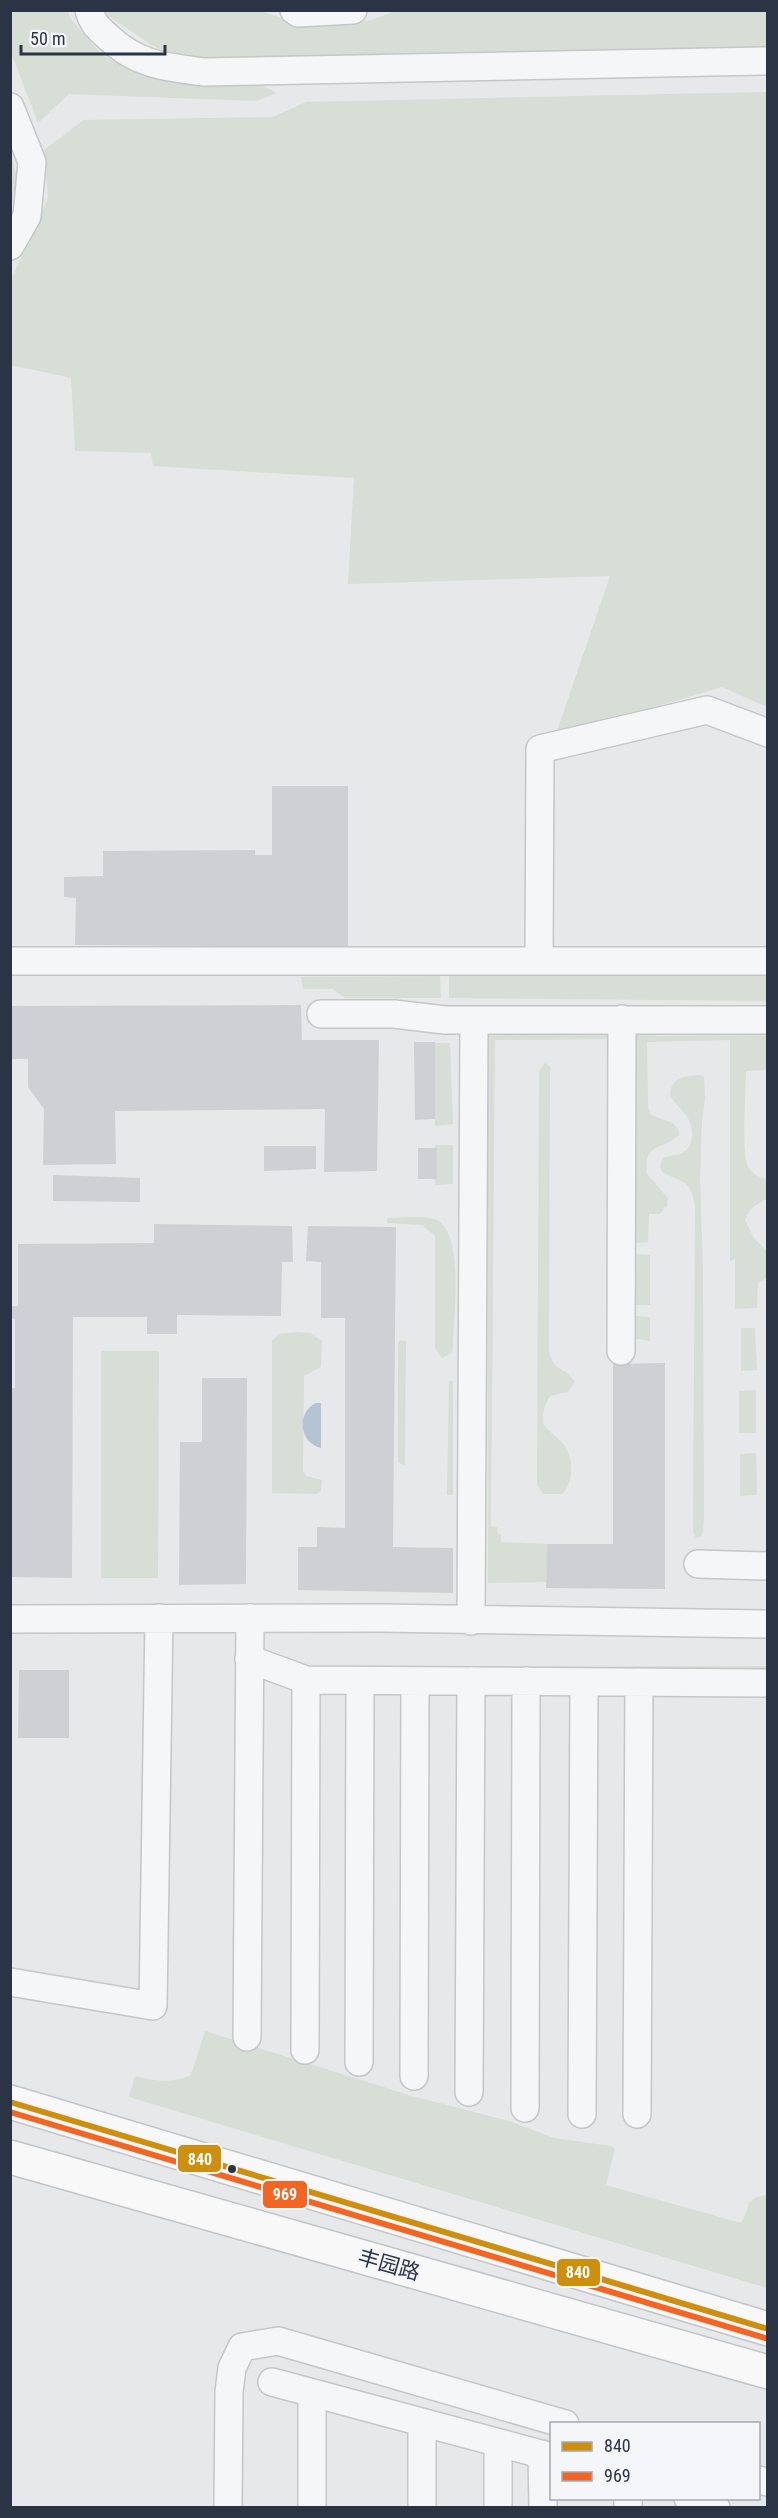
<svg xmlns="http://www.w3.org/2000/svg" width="778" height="2518" font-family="'Roboto Condensed','Noto Sans SC',sans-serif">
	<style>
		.green { fill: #d6ded6 }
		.water { fill: #b4c4d5 }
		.building { fill: #ced0d3 }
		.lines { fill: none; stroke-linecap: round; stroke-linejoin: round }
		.minor-casing { stroke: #c4c6c8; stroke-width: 30 }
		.major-casing { stroke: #c2c5c8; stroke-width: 36 }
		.minor { stroke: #f5f6f7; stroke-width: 27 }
		.major { stroke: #f8f8f8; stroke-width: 33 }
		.bus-1-casing { stroke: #f4f6f9; stroke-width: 10 }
		.bus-2-casing { stroke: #f4f6f9; stroke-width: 10 }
		.bus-1 { stroke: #ce8f0e; stroke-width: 6 }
		.bus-2 { stroke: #f26522; stroke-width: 6 }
		.bus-dot { fill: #2b3445; stroke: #f4f6f9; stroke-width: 2 }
		.labels { text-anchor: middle; stroke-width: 5; stroke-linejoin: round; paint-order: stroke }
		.street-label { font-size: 21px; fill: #2b3445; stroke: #f4f6f9 }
		.line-badge { stroke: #f4f6f9; stroke-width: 2 }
		.badge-label { font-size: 16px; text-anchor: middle; font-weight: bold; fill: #fff }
	</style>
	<rect width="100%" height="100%" fill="#e6e8ea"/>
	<path class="green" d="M398 10 767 11V49L195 62 153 46 101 11H261L299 24 332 25 372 20Z
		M11 11H68L70 18 102 55 143 75 196 85 256 82 277 93 256 101 69 94 38 123 11 52Z
		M767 92V707L722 687 555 737 610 576 348 584 354 478 153 466 151 453 75 451 71 378 11 365V280L48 198 44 150 84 120 273 117 306 102Z
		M11 152 17 178 11 208 10 153Z
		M767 975V1001L449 998V976Z
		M440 976 441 998H345L333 989H303L301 977Z
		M638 1031H649L656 1036 767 1035V1070L746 1071C746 1090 741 1153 748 1167 752 1174 760 1178 767 1179V1199C756 1204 749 1208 745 1220L754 1238 767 1251V1278L758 1283 757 1308 735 1309V1259L730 1261V1040L647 1042 648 1107 651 1115 673 1123 679 1130V1135C662 1151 643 1142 647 1174L668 1198 667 1205 660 1214H649L648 1242 634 1243V1254L650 1255V1305H635V1316L650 1317V1341L633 1338 632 1037Z
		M487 1034H613V1039L495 1040 491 1526 497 1527 498 1534H501V1542L547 1544 546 1582 488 1583Z
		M435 1043H450L453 1124 435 1126Z
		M545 1063 550 1066V1079L549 1349C552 1374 565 1365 575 1382L567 1392 550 1396C544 1405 542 1413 543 1424 549 1432 558 1437 564 1445 574 1458 574 1482 562 1494H543L537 1485 539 1071Z
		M700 1075 704 1077 705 1099 702 1122 700 1178 703 1271 704 1516 703 1532 701 1537 696 1538 693 1531 695 1205C690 1179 683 1183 662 1172L660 1166 663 1158C669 1155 677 1156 682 1153 696 1146 694 1124 685 1114 680 1107 674 1103 670 1095 671 1077 685 1076 700 1075Z
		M435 1145H453V1184L435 1185Z
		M387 1218C402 1218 420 1215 434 1219 466 1229 453 1319 453 1347L452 1353 442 1358 435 1348V1236L422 1225 387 1223Z
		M741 1328H755L757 1370 741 1371Z
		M298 1332 310 1333 322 1341 321 1367 304 1376 303 1471 306 1476 322 1480 321 1491 317 1494 272 1493V1341L279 1334Z
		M400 1340 406 1341 405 1465 398 1463V1343Z
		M101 1351H159L158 1578H101Z
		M449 1381H453V1495H447Z
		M756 1390V1433H739V1391Z
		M756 1453 757 1495 740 1496V1454Z
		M768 1666 767 1669 314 1667Z
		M205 2031 412 2096 509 2121 554 2138 611 2146 615 2149 606 2185 741 2223C751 2208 743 2198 767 2195V2288L129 2097 135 2076C156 2081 172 2084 191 2075Z"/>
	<path class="water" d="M316 1403H321V1448C299 1443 296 1412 316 1403Z"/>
	<path class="building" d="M272 786H348V947L75 945 76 898 64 897V877L103 876V851L255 850V855H272Z
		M301 1005 302 1040H379L377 1171 324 1172 325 1109 115 1111 116 1164 43 1165 44 1109 28 1087V1059H10V1006Z
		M414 1042H435V1119L415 1120Z
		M264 1146H316V1169L264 1171Z
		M418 1148H437V1179H418Z
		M53 1175 140 1178V1202L53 1201Z
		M154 1224 292 1226 293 1262H282L281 1316 177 1315V1334H147V1317H73L72 1578 10 1577V1388H15V1319L10 1318V1306H18V1244L154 1243Z
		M308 1226 396 1227 393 1547 453 1548V1593L298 1590V1547H317V1527L345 1528V1318H321V1262L306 1261Z
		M665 1363V1589L546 1588 547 1544H613V1364Z
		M202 1378H247L246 1584 179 1585 180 1442H202Z
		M19 1670H69V1738H18Z"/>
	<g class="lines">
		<g class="minor-casing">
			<path id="minor" d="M89 10C92 23 98 28 108 37 137 65 166 67 204 72L768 61
				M294 10 298 13 353 10
				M10 107 32 162 27 216 10 246
				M10 961H768
				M539 961 540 749 707 710 768 733
				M321 1014H394L445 1020H474
				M621 1351 622 1019
				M698 1564 768 1566
				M10 1619 381 1618 768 1624
				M471 1621 474 1020H768
				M249 1659 306 1680 768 1683
				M10 1982 153 2006 159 1618
				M247 2037 250 1618
				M305 2050 306 1680
				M359 2062 360 1681
				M414 2076 415 1681
				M469 2092 471 1681
				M525 2108 526 1681
				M582 2114 584 1682
				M637 2114 639 1682
				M272 2382 552 2457
				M312 2393V2508
				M422 2422V2508
				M498 2443V2508
				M542 2454 543 2508
				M758 2480 768 2482
				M688 2498 716 2508
				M228 2508 229 2392 232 2368 242 2347 278 2341 565 2424
				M628 2508V2498"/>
		</g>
		<g class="major-casing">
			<path id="major" d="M10 2102 768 2329
				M10 2157 768 2372"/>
		</g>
		<use href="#minor" class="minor"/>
		<use href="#major" class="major"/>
		<g class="bus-1-casing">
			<path id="bus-1" d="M10 2102 768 2329"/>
		</g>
		<g class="bus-2-casing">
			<path id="bus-2" d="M10 2112 765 2338"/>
		</g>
		<use href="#bus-1" class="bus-1"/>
		<use href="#bus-2" class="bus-2"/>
	</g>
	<circle class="bus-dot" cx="232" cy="2169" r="5"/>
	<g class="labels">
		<g class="street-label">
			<text transform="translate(389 2265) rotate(16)" y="7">丰园路</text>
		</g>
	</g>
	<g class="line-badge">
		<rect x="177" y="2144" width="45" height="29" rx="6" fill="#ce8f0e"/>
		<rect x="262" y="2180" width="46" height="29" rx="6" fill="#f26522"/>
		<rect x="556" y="2258" width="45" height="29" rx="6" fill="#ce8f0e"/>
	</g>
	<g class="badge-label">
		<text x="200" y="2165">840</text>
		<text x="285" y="2200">969</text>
		<text x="578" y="2278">840</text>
	</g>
	<rect width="778" height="2518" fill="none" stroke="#2b3445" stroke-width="24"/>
	<rect x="550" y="2422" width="210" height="78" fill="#f4f6f9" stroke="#a4a8b1" stroke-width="1.5"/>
	<rect x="562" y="2442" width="30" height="9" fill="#ce8f0e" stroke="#a4a8b1" stroke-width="1.5"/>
	<text x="604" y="2452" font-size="18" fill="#2b3445">840</text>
	<rect x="562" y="2472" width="30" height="9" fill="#f26522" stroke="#a4a8b1" stroke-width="1.5"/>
	<text x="604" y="2482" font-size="18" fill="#2b3445">969</text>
	<path d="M21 45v9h144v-9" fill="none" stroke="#2b3445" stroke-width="3"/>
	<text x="30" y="45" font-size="18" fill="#2b3445" stroke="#f4f6f9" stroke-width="4.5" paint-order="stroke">50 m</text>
</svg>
